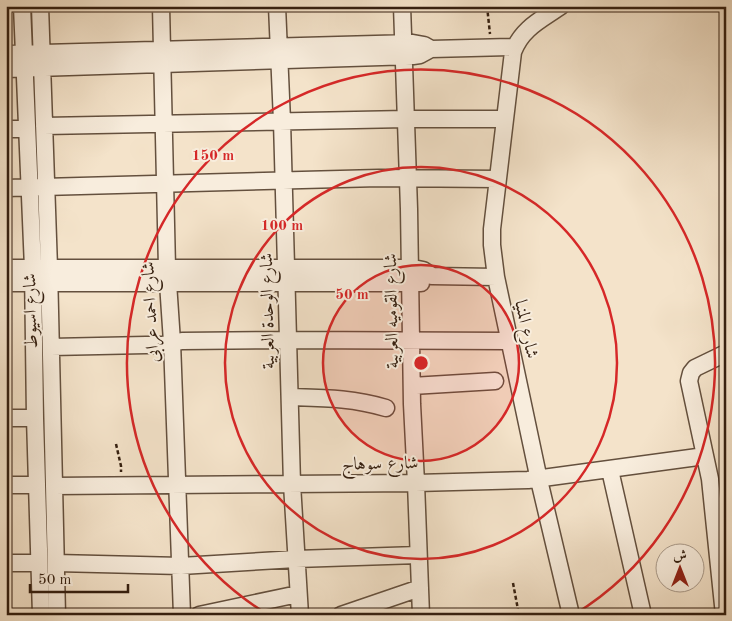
<svg xmlns="http://www.w3.org/2000/svg" width="732" height="621" font-family="'Old Standard TT',Amiri,serif">
	<style>
		.lines { fill: none; stroke-linecap: round; stroke-linejoin: round }
		.street-casing { stroke: #64503e; stroke-width: 19 }
		.path { stroke: #341f10; stroke-width: 2.5; stroke-dasharray: 4 2.5; stroke-linecap: butt }
		.street { stroke: #f8eddd; stroke-width: 16 }
		.ring { fill: none; stroke: #d62828; stroke-width: 2.5 }
		.labels { text-anchor: middle; stroke-width: 4; stroke-linejoin: round; paint-order: stroke }
		.street-label { font-size: 18px; fill: #341f10; stroke: #f8eddd }
		.centre { fill: #d62828; stroke: #f8eddd; stroke-width: 2.5 }
		.ring-label { font-size: 15px; text-anchor: middle; font-weight: bold; fill: #d62828; stroke: #f8eddd; stroke-width: 4; stroke-linejoin: round; paint-order: stroke }
	</style>
	<rect width="100%" height="100%" fill="#f4e3ca"/>
	<filter id="stains"><feTurbulence type="fractalNoise" baseFrequency=".004" numOctaves="4"/><feColorMatrix values="0 0 0 0 .2 0 0 0 0 .09 0 0 0 0 .02 0 0 0 .5 -.17"/></filter>
	<radialGradient id="worn" r=".72"><stop offset=".6" stop-color="#630" stop-opacity="0"/><stop offset="1" stop-color="#630" stop-opacity=".3"/></radialGradient>
	<g class="lines">
		<g class="street-casing">
			<path id="street" d="M22 6 33 268 35 418 41 615
				M40 6 49 268 57 615
				M161 6 167 268 172 342 182 615
				M277 6 282 121 292 484 300 615
				M402 6 409 209 412 404 416 483 421 615
				M561 6C541 20 522 28 513 52L492 229V245L496 277 539 480 571 615
				M6 54 413 43 424 45 431 49
				M6 69 413 56 420 55 431 49 515 47
				M44 126 406 119H505
				M6 129H27
				M6 188 379 178 498 179
				M6 268H413L423 270 432 276 496 277
				M6 283H421
				M51 347 146 345H162L182 341 288 340 509 341
				M412 386 495 381
				M290 397C324 398 353 398 386 408
				M6 418H35
				M610 470 643 615
				M6 485H37
				M54 486 416 483 528 480 705 456
				M6 563H39
				M56 563 181 566 296 559 418 555
				M199 615 298 594
				M341 615 420 588
				M724 615 710 479 689 381 691 373 695 368 726 353"/>
		</g>
		<path class="path" d="M487 6 490 34
			M116 444 121 466V472
			M513 583 519 615"/>
		<use href="#street" class="street"/>
	</g>
	<circle cx="421" cy="363" r="98" fill="#d62828" fill-opacity=".12"/>
	<g class="ring">
		<circle cx="421" cy="363" r="98"/>
		<circle cx="421" cy="363" r="196"/>
		<path d="M267 614A294 294 0 1 1 575 614"/>
	</g>
	<g class="labels">
		<g class="street-label">
			<text transform="translate(30 311) rotate(-91)" y="6">شارع اسيوط</text>
			<text transform="translate(267 311) rotate(-91)" y="6">شارع الوحدة العربية</text>
			<text transform="translate(391 311) rotate(-91)" y="6">شارع القوميه العربية</text>
			<text transform="translate(150 312) rotate(-93)" y="6">شارع احمد عرابى</text>
			<text transform="translate(527 329) rotate(78)" y="6">شارع المنيا</text>
			<text transform="translate(380 463) rotate(-1)" y="6">شارع سوهاج</text>
		</g>
	</g>
	<circle cx="421" cy="363" r="8" class="centre"/>
	<g class="ring-label">
		<text x="213" y="160">150 m</text>
		<text x="282" y="230">100 m</text>
		<text x="352" y="299">50 m</text>
	</g>
	<rect width="732" height="621" fill="none" stroke="#f4e3ca" stroke-width="25"/>
	<rect x="8" y="8" width="717" height="606" fill="none" stroke="#341f10" stroke-width="2.5"/>
	<rect x="12" y="12" width="707" height="596" fill="none" stroke="#341f10"/>
	<g transform="translate(680 568)"><circle r="24" fill="#f8eddd" stroke="#aa9b8b"/>
	<path d="M0-4L9 19L0 12L-9 19Z" fill="#8f2418"/>
	<text y="-8" font-size="14" font-weight="bold" text-anchor="middle" fill="#341f10">ش</text>
	</g>
	<path d="M30 584v8h98v-8" fill="none" stroke="#341f10" stroke-width="2.5"/>
	<text x="38" y="584" font-size="15" fill="#341f10" stroke="#f8eddd" stroke-width="4" paint-order="stroke">50 m</text>
	<rect width="100%" height="100%" filter="url(#stains)"/>
	<rect width="100%" height="100%" fill="url(#worn)"/>
</svg>
